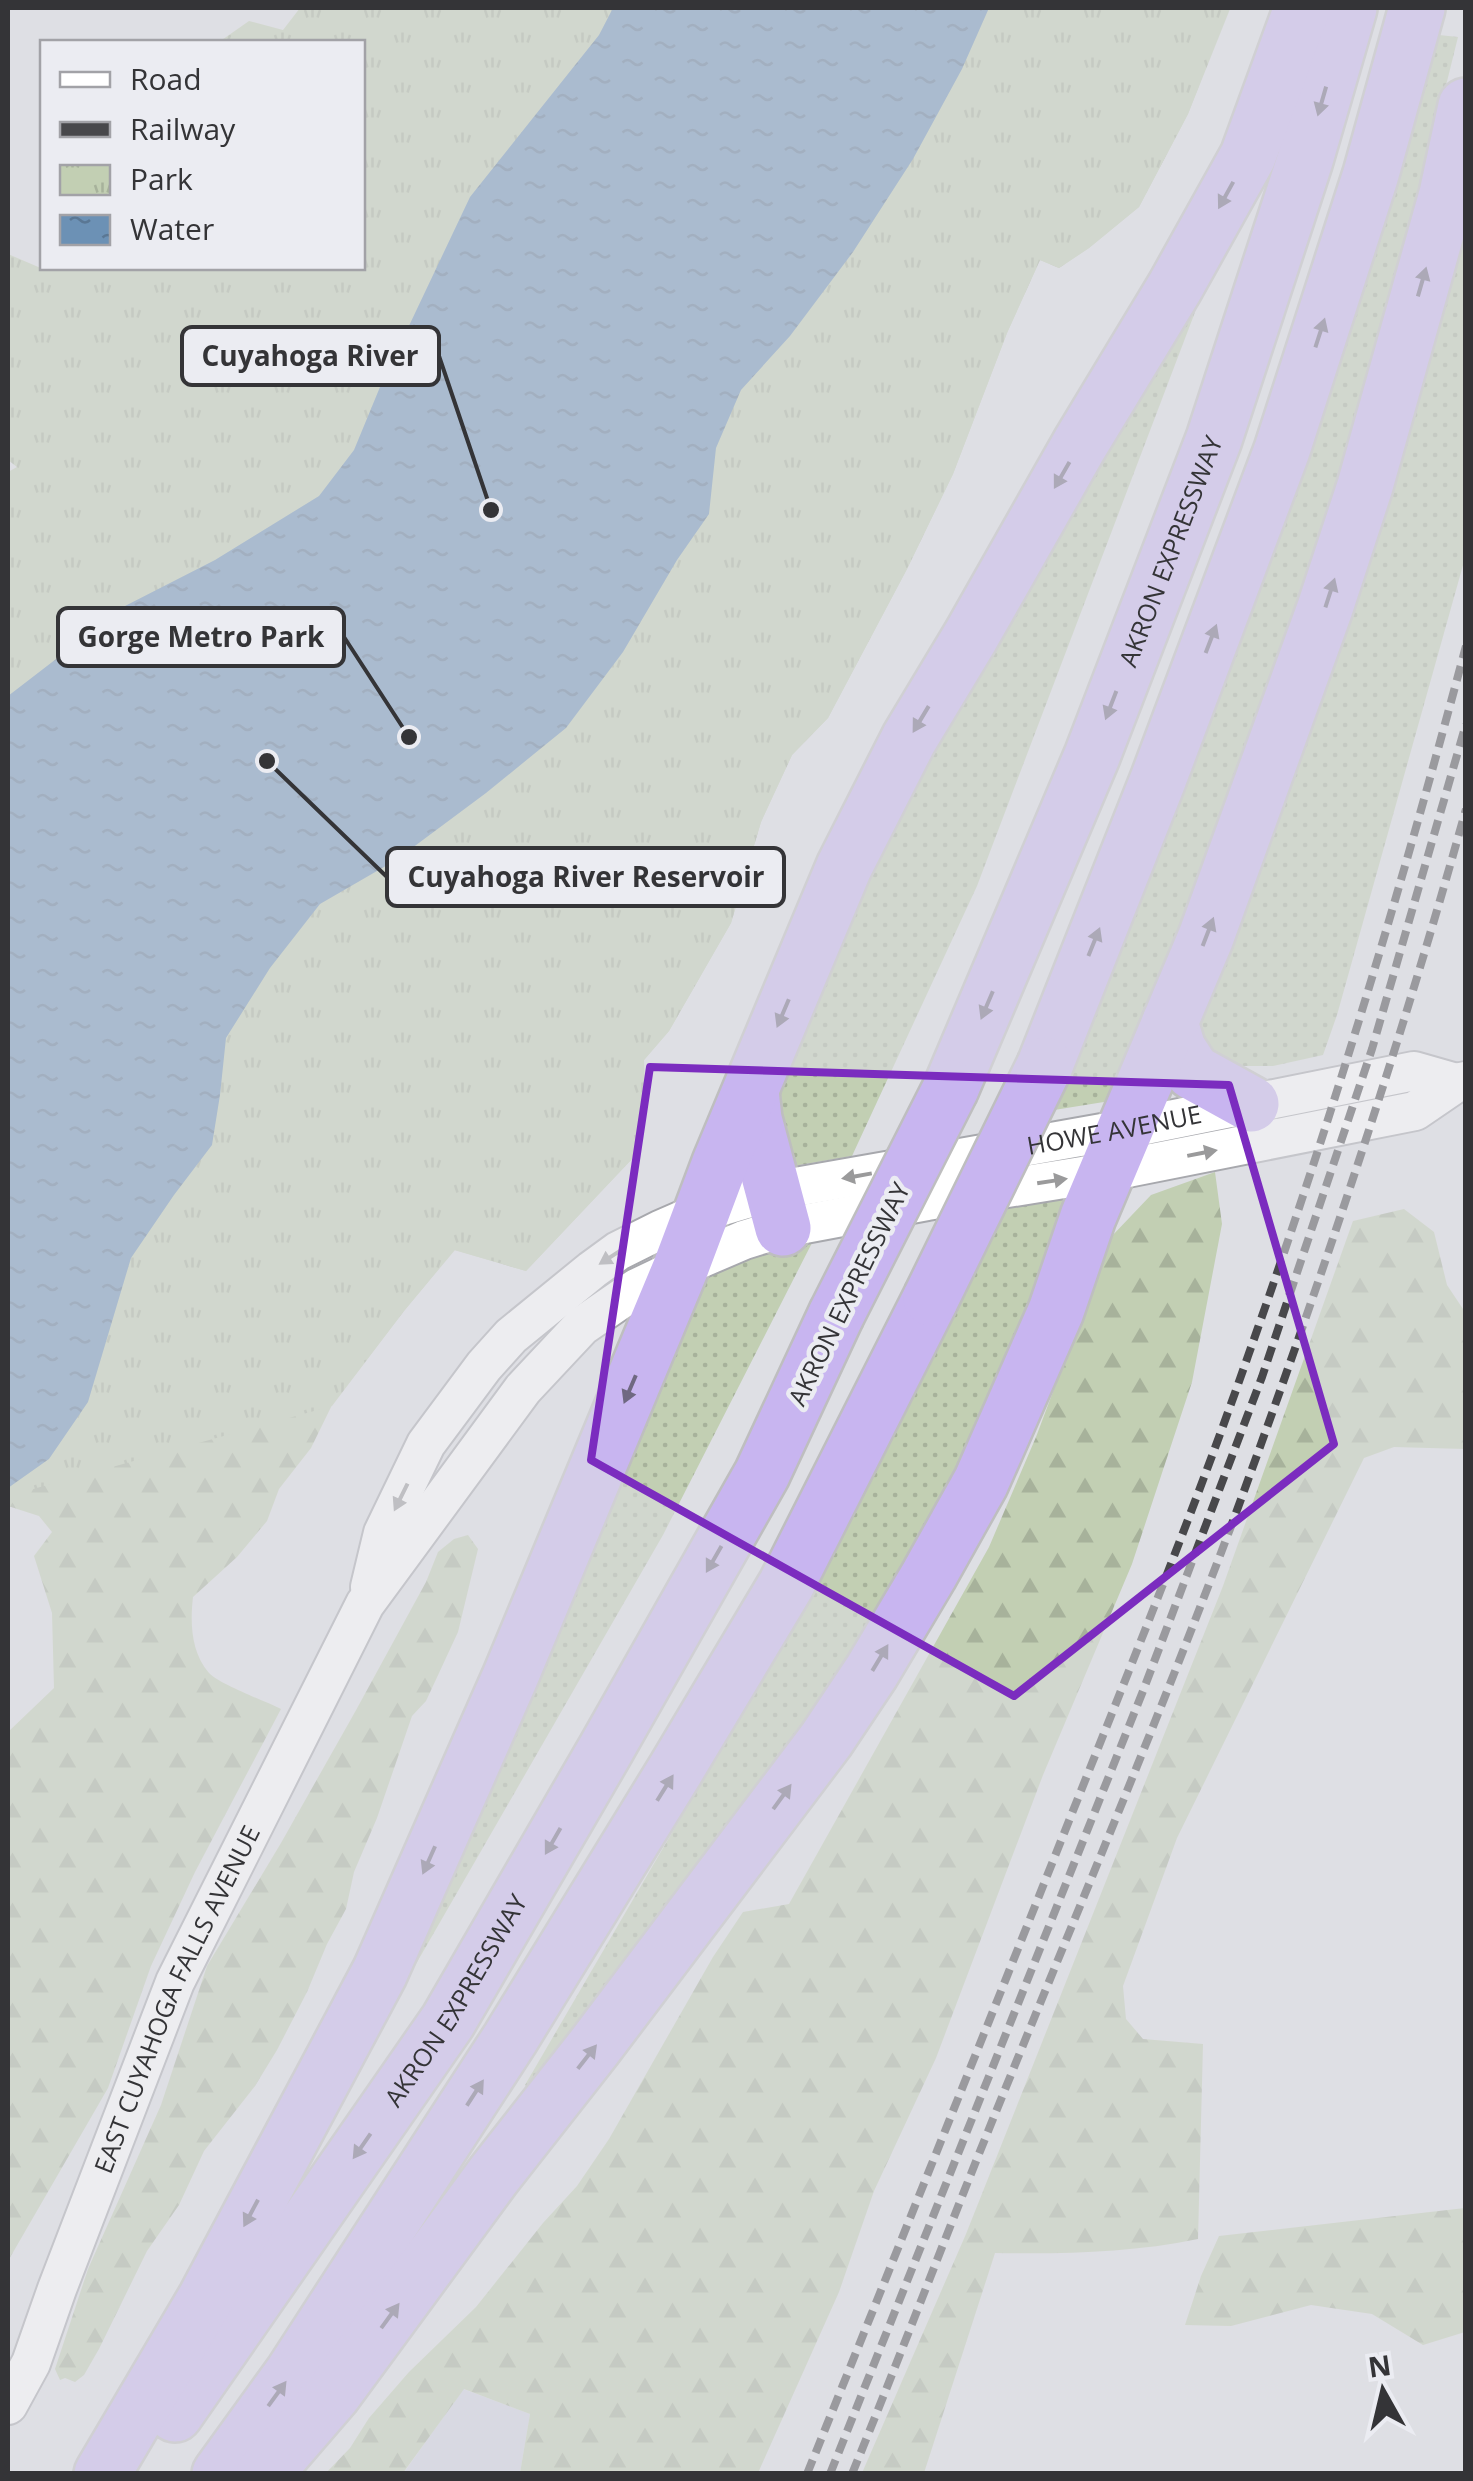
<svg xmlns="http://www.w3.org/2000/svg" width="1473" height="2481" font-family="'Open Sans',sans-serif">
	<style>
		.built { fill: #d0d3df }
		.grass { fill: url(#grass-dots) }
		.forest { fill: url(#forest-firs) }
		.park { fill: url(#park-tufts) }
		.water { fill: url(#water-ripples) }
		.lines { fill: none; stroke-linecap: round; stroke-linejoin: round }
		.tertiary-casing { stroke: #a7a8ad; stroke-width: 42 }
		.motorway-casing { stroke: #bebebf; stroke-width: 60 }
		.tertiary { stroke: #fff; stroke-width: 38 }
		.motorway { stroke: #c8b5f0; stroke-width: 55 }
		.rail { stroke: #48484b; stroke-width: 8; stroke-dasharray: 15 8; stroke-linecap: butt }
		.motorway-bridge-casing { stroke: #bebebf; stroke-width: 60; stroke-linecap: butt }
		.motorway-bridge { stroke: #c8b5f0; stroke-width: 55 }
		.oneway { fill: #6f6881 }
		.oneway2 { fill: #9a9a9b }
		.marked { fill: none; stroke: #7b2cbf; stroke-width: 8; stroke-linejoin: round }
		.labels { text-anchor: middle; stroke-width: 9; stroke-linejoin: round; paint-order: stroke }
		.street-label { font-size: 25px; fill: #343437; stroke: #ebecf2 }
		.leader { fill: none; stroke: #343437; stroke-width: 4 }
		.callout-dot { fill: #343437; stroke: #ebecf2; stroke-width: 4 }
		.callout { fill: #ebecf2; stroke: #343437; stroke-width: 4 }
		.callout-label { font-size: 28px; text-anchor: middle; font-weight: bold; fill: #343437 }
	</style>
	<defs>
		<pattern id="grass-dots" width="8" height="8" patternUnits="userSpaceOnUse" patternTransform="scale(2.5)"><rect width="8" height="8" fill="#c2cfb3"/><path d="M2 2h.1M6 6h.1" fill="none" stroke="#a7b29b" stroke-width="1.8" stroke-linecap="round"/></pattern>
		<pattern id="forest-firs" width="22" height="20" patternUnits="userSpaceOnUse" patternTransform="scale(2.5)"><rect width="22" height="20" fill="#c2cfb3"/><path d="M5 1l3.5 6h-7zM16 11l3.5 6h-7z" fill="#a7b29b"/></pattern>
		<pattern id="park-tufts" width="24" height="20" patternUnits="userSpaceOnUse" patternTransform="scale(2.5)"><rect width="24" height="20" fill="#c2cfb3"/><path d="M3 7l-1-3M5 7V3M7 7l1-3M15 17l-1-3M17 17v-4M19 17l1-3" fill="none" stroke="#a7b29b"/></pattern>
		<pattern id="water-ripples" width="26" height="14" patternUnits="userSpaceOnUse" patternTransform="scale(2.5)"><rect width="26" height="14" fill="#6c91b5"/><path d="M2 4q2-2 4 0t4 0M15 11q2-2 4 0t4 0" fill="none" stroke="#5a7794"/></pattern>
	</defs>
	<rect width="100%" height="100%" fill="#dedfe4"/>
	<path class="built" d="M463 2389 530 2414 520 2473 403 2474Z"/>
	<path class="grass" d="M1439 35 1458 37 1386 328 1260 724 1168 980 1110 1101 1048 1111 1337 361Z
		M1465 139V558L1337 1015 1323 1055 1273 1066H1216L1198 1039 1201 984Z
		M1185 295 1200 299 977 886 852 1156 782 1168 770 1095 866 854Z
		M1067 1194 1068 1221 1009 1374 876 1634 539 2096 525 2085 691 1800 861 1489 1004 1206Z
		M815 1237 663 1535 405 1983 695 1282 745 1256Z"/>
	<path class="forest" d="M1229 8 1188 114 1139 207 1089 248 1059 268 1040 260 1007 333 953 474 907 569 828 718 792 755 761 822 731 923 669 1031 644 1060 645 1108 632 1159 526 1271 454 1250 404 1311 332 1405 311 1448 279 1489 267 1521 237 1557 193 1597C190 1623 191 1652 209 1673 219 1684 265 1701 281 1709L195 1872 151 1966 108 2088 8 2261V1732L54 1688 52 1613 34 1556 52 1532 39 1516 8 1506V1488Z
		M1215 1172 1222 1224 1192 1382 1132 1564 1043 1775 936 2058 874 2191 839 2292 758 2473H520L530 2414 464 2389 403 2473 325 2474 350 2448 369 2418 409 2372 476 2307 543 2223 577 2186 609 2139 713 1957 743 1912 789 1904 989 1547 1036 1437 1111 1237 1151 1195Z
		M1404 1209 1434 1232 1447 1285 1465 1312V1449L1394 1447 1364 1458 1177 1838 1123 1986 1126 2019 1143 2039 1203 2044 1198 2239C1130 2253 1064 2254 995 2253L924 2473H862L966 2234 1223 1586 1353 1221Z
		M468 1535 478 1549 458 1632 426 1701 412 1716 377 1818 354 1872 346 1909 327 1944 307 1992 277 2050 255 2086 204 2151 179 2205 147 2251 99 2349 84 2375 75 2382 65 2378 60 2380 55 2369 88 2269 161 2105 207 1966 281 1843 355 1712 426 1582 438 1552 454 1539Z
		M1465 2208V2332L1423 2345 1372 2314 1311 2305 1231 2326 1185 2325 1201 2276 1219 2236Z"/>
	<path class="park" d="M300 8H1229L1230 9 1188 114 1139 207 1089 248 1059 268 1040 260 1007 333 953 474 907 569 828 718 792 755 761 822 731 923 669 1031 644 1060 645 1108 632 1159 526 1271 455 1250 404 1311 332 1406 8 1496V472L17 467 8 460V254L43 269 362 268V42H219L249 21 283 30Z"/>
	<path class="water" d="M613 8H989L962 69 913 159 853 252 790 336 741 390 716 448 709 514 677 560 623 652 566 728 486 793 396 860 320 904 270 968 226 1038 220 1095 212 1145 174 1195 131 1258 88 1402 49 1459 8 1488V696L125 606 215 560 319 496 354 450 380 387 470 197 599 35Z"/>
	<g class="lines">
		<g class="tertiary-casing">
			<g id="tertiary">
				<path id="s1" d="M370 1587 383 1533 426 1444 484 1366 511 1336 592 1270 618 1251 660 1230 699 1213 773 1191 1125 1129 1414 1071 1456 1083"/>
				<path id="s2" d="M8 2405 31 2363 57 2289 175 1982 365 1604 523 1389 582 1326 637 1288 681 1267 744 1240 783 1228 927 1201 1107 1172 1415 1111 1456 1083 1466 1081"/>
			</g>
		</g>
		<g class="motorway-casing">
			<g id="motorway">
				<path d="M1170 1022 1178 1049 1193 1072 1251 1104"/>
				<path d="M1045 1065 1158 780 1282 450 1371 174 1417 8"/>
				<path id="s3" d="M951 1088 1092 756 1214 439 1305 160 1349 8"/>
				<path d="M751 1091 754 1119 783 1228"/>
				<path id="s4" d="M175 2414 448 2021 606 1749 762 1474 836 1315"/>
				<path d="M102 2474 206 2298 380 1972 511 1675 681 1267 720 1163 844 867 909 739 971 636 1080 444 1175 287 1248 156 1302 8"/>
				<path d="M220 2474 293 2373 510 2039 676 1769 786 1585 931 1298"/>
				<path d="M264 2474 333 2394 493 2176 595 2046 826 1740 872 1671 929 1575 981 1482 1056 1311 1088 1217 1206 937 1325 608 1365 486 1447 194 1466 106"/>
			</g>
		</g>
		<use href="#tertiary" class="tertiary"/>
		<use href="#motorway" class="motorway"/>
		<path class="rail" d="M807 2474C889 2271 970 2069 1051 1866 1118 1697 1188 1528 1248 1356 1331 1123 1402 886 1466 646
			M830 2474 1143 1691 1262 1377 1372 1049 1466 724
			M852 2474C904 2347 952 2219 1004 2092 1081 1902 1161 1713 1233 1521 1319 1287 1399 1050 1466 809"/>
		<g class="motorway-bridge-casing">
			<path id="motorway-bridge" d="M931 1298 1045 1065
				M836 1315 951 1088"/>
		</g>
		<use href="#motorway-bridge" class="motorway-bridge"/>
	</g>
	<defs><path id="oneway-solid" d="M-6-.8H1V-3.2L6.5 0L1 3.2V.8H-6Z" transform="scale(2.5)"/></defs>
	<g class="oneway">
		<use href="#oneway-solid" transform="translate(1322 101) rotate(106)"/>
		<use href="#oneway-solid" transform="translate(1226 195) rotate(119)"/>
		<use href="#oneway-solid" transform="translate(1422 282) rotate(-74)"/>
		<use href="#oneway-solid" transform="translate(1320 333) rotate(-72)"/>
		<use href="#oneway-solid" transform="translate(1062 475) rotate(120)"/>
		<use href="#oneway-solid" transform="translate(1330 593) rotate(-72)"/>
		<use href="#oneway-solid" transform="translate(1211 639) rotate(-69)"/>
		<use href="#oneway-solid" transform="translate(1111 705) rotate(111)"/>
		<use href="#oneway-solid" transform="translate(921 719) rotate(121)"/>
		<use href="#oneway-solid" transform="translate(1208 932) rotate(-69)"/>
		<use href="#oneway-solid" transform="translate(1094 942) rotate(-68)"/>
		<use href="#oneway-solid" transform="translate(987 1005) rotate(113)"/>
		<use href="#oneway-solid" transform="translate(783 1013) rotate(113)"/>
		<use href="#oneway-solid" transform="translate(630 1389) rotate(113)"/>
		<use href="#oneway-solid" transform="translate(714 1559) rotate(120)"/>
		<use href="#oneway-solid" transform="translate(880 1658) rotate(-59)"/>
		<use href="#oneway-solid" transform="translate(665 1788) rotate(-58)"/>
		<use href="#oneway-solid" transform="translate(782 1797) rotate(-54)"/>
		<use href="#oneway-solid" transform="translate(553 1841) rotate(120)"/>
		<use href="#oneway-solid" transform="translate(429 1860) rotate(114)"/>
		<use href="#oneway-solid" transform="translate(587 2057) rotate(-52)"/>
		<use href="#oneway-solid" transform="translate(475 2093) rotate(-57)"/>
		<use href="#oneway-solid" transform="translate(362 2146) rotate(125)"/>
		<use href="#oneway-solid" transform="translate(251 2213) rotate(118)"/>
		<use href="#oneway-solid" transform="translate(390 2316) rotate(-54)"/>
		<use href="#oneway-solid" transform="translate(277 2394) rotate(-54)"/>
	</g>
	<g class="oneway2">
		<use href="#oneway-solid" transform="translate(1202 1153) rotate(-11)"/>
		<use href="#oneway-solid" transform="translate(857 1176) rotate(170)"/>
		<use href="#oneway-solid" transform="translate(1052 1181) rotate(-9)"/>
		<use href="#oneway-solid" transform="translate(612 1256) rotate(147)"/>
		<use href="#oneway-solid" transform="translate(401 1497) rotate(116)"/>
	</g>
	<path d="M0 0H1473V2481H0ZM650 1067 1229 1085 1334 1444 1014 1696 591 1460Z" fill="#dedfe4" fill-opacity=".55" fill-rule="evenodd"/>
	<path class="marked" d="M650 1067 1229 1085 1334 1444 1014 1696 591 1460Z"/>
	<g class="labels">
		<g class="street-label">
			<text dy="9" stroke="none"><textPath href="#s3" startOffset="580">AKRON EXPRESSWAY</textPath></text>
			<text dy="9" stroke="none"><textPath href="#s1" startOffset="942">HOWE AVENUE</textPath></text>
			<text transform="translate(849 1294) rotate(-64)" y="9">AKRON EXPRESSWAY</text>
			<text dy="9" stroke="none"><textPath href="#s2" startOffset="440">EAST CUYAHOGA FALLS AVENUE</textPath></text>
			<text dy="9" stroke="none"><textPath href="#s4" startOffset="500">AKRON EXPRESSWAY</textPath></text>
		</g>
	</g>
	<path class="leader" d="M491 510L439 356M409 737L344 637M267 761L387 877"/>
	<g class="callout-dot">
		<circle cx="491" cy="510" r="10"/>
		<circle cx="409" cy="737" r="10"/>
		<circle cx="267" cy="761" r="10"/>
	</g>
	<g class="callout">
		<rect x="182" y="327" width="257" height="58" rx="10"/>
		<rect x="58" y="608" width="286" height="58" rx="10"/>
		<rect x="387" y="848" width="397" height="58" rx="10"/>
	</g>
	<g class="callout-label">
		<text x="310" y="366">Cuyahoga River</text>
		<text x="201" y="647">Gorge Metro Park</text>
		<text x="586" y="887">Cuyahoga River Reservoir</text>
	</g>
	<rect width="1473" height="2481" fill="none" stroke="#343437" stroke-width="20"/>
	<rect x="40" y="40" width="325" height="230" fill="#ebecf2" stroke="#a2a2a7" stroke-width="2.5"/>
	<rect x="60" y="72" width="50" height="15" fill="#ffffff" stroke="#a2a2a7" stroke-width="2.5"/>
	<text x="130" y="90" font-size="30" fill="#343437">Road</text>
	<rect x="60" y="122" width="50" height="15" fill="#48484b" stroke="#a2a2a7" stroke-width="2.5"/>
	<text x="130" y="140" font-size="30" fill="#343437">Railway</text>
	<rect x="60" y="165" width="50" height="30" fill="url(#park-tufts)" stroke="#a2a2a7" stroke-width="2.5"/>
	<text x="130" y="190" font-size="30" fill="#343437">Park</text>
	<rect x="60" y="215" width="50" height="30" fill="url(#water-ripples)" stroke="#a2a2a7" stroke-width="2.5"/>
	<text x="130" y="240" font-size="30" fill="#343437">Water</text>
	<g transform="translate(1383 2391) rotate(352)" stroke="#ebecf2" stroke-width="8" paint-order="stroke">
	<path d="M0-8L18 38L0 25L-18 38Z" fill="#343437"/>
	<text y="-15" font-size="28" font-weight="bold" text-anchor="middle" fill="#343437">N</text>
	</g>
</svg>
